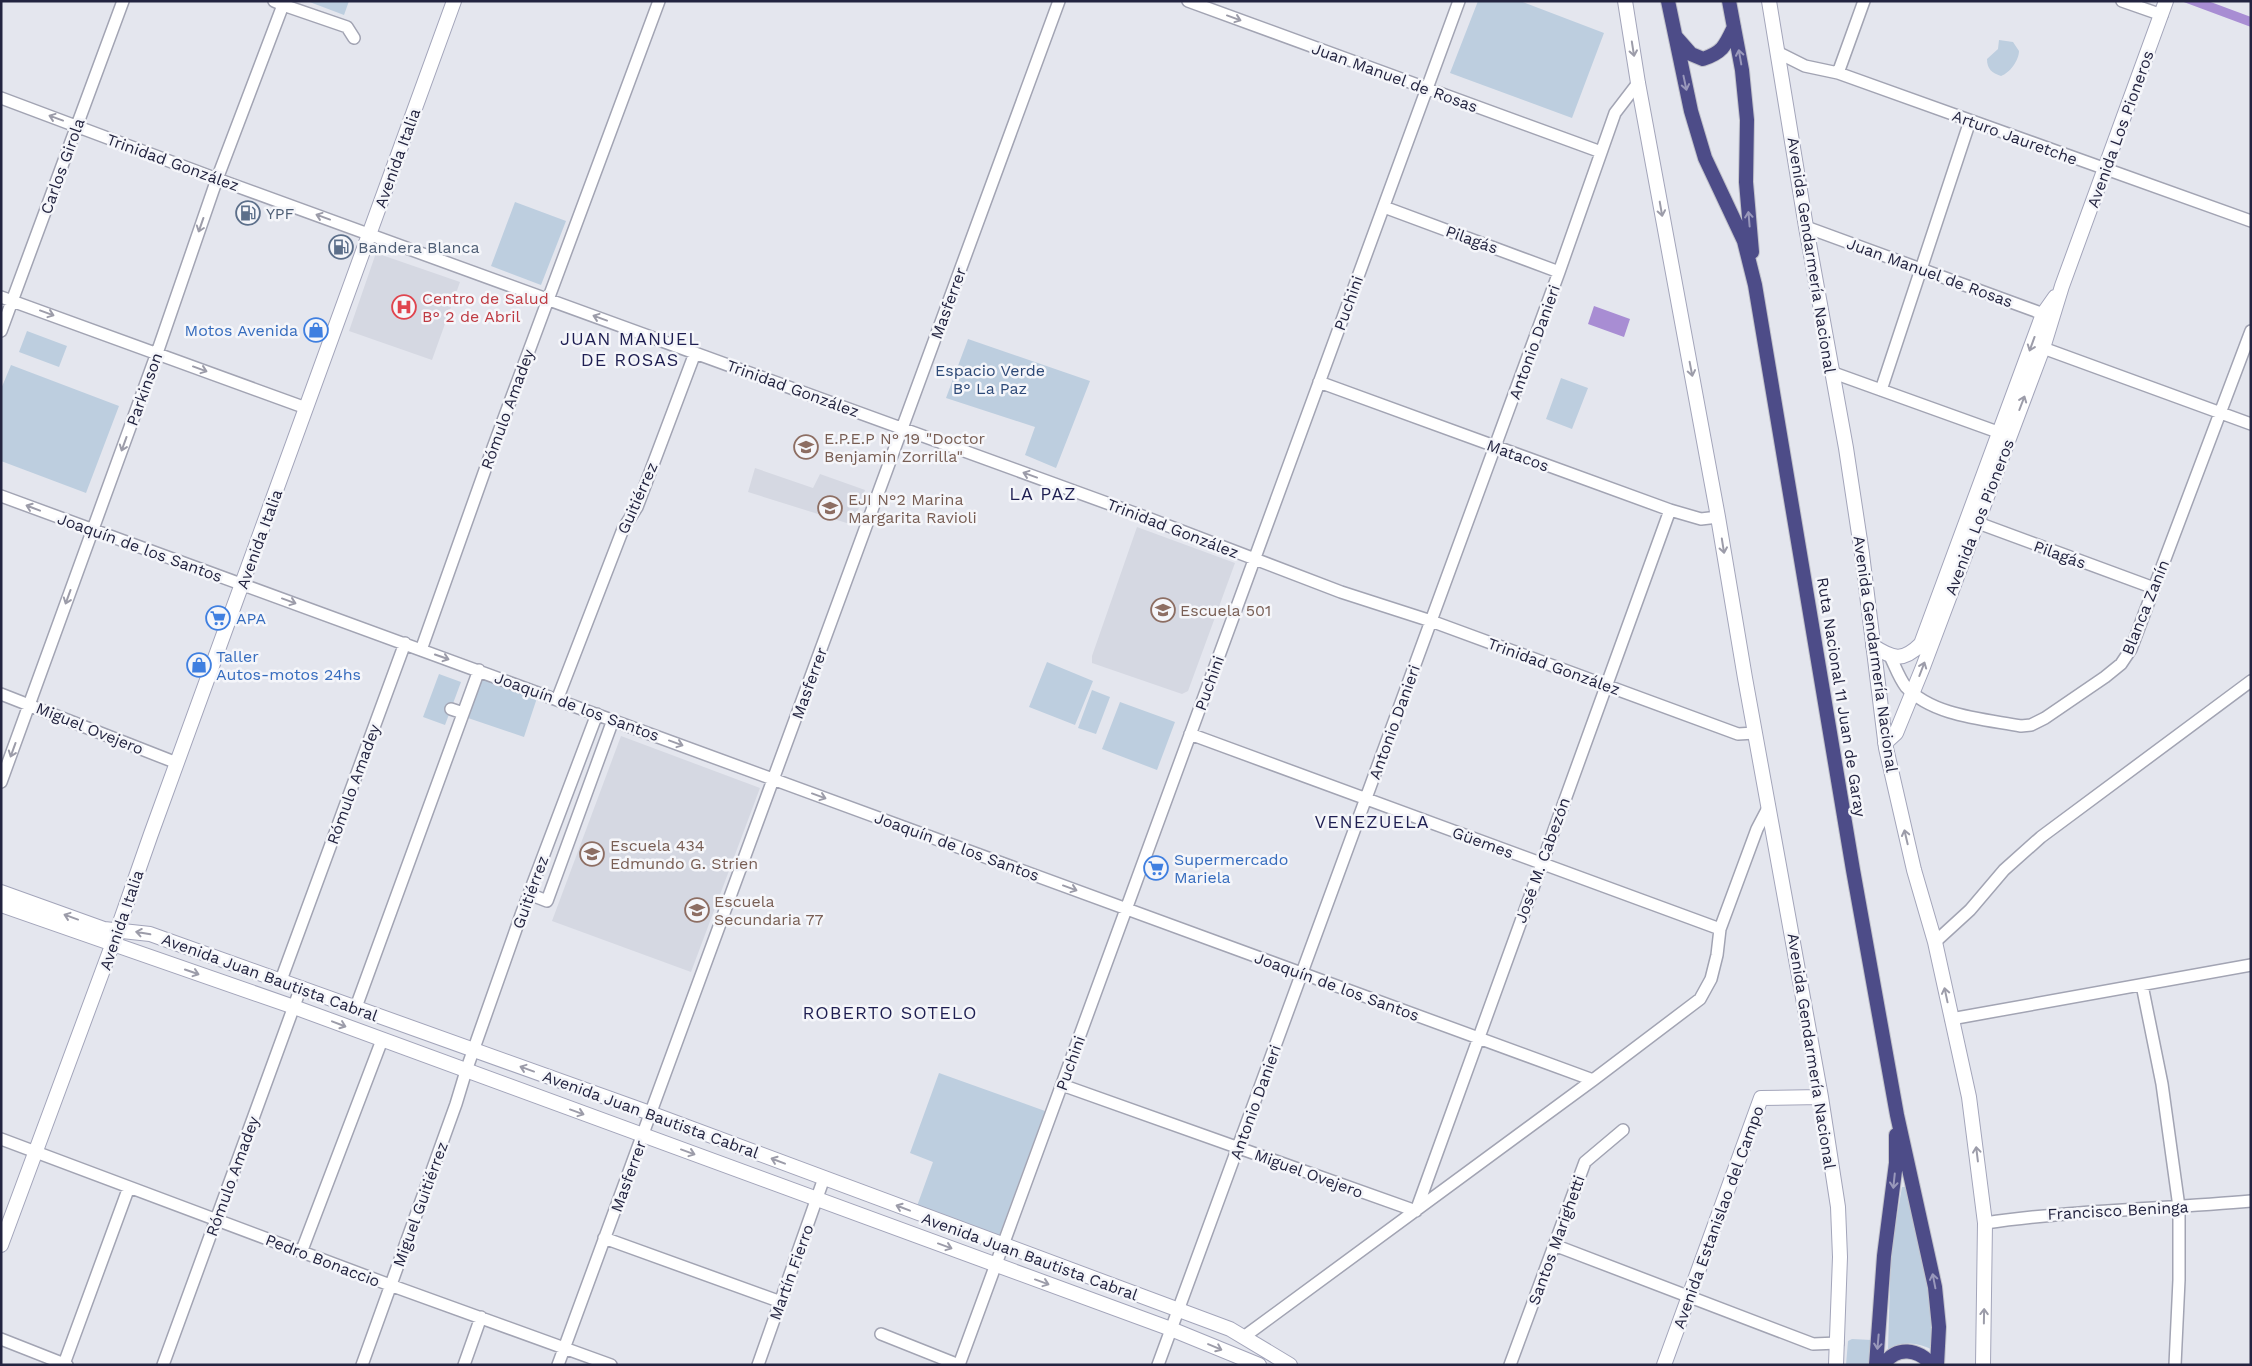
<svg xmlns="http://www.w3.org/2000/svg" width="2252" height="1366" font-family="'Work Sans',sans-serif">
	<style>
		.built { fill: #d5d8e2 }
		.green { fill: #bdcedf }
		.water { fill: #a88dd3 }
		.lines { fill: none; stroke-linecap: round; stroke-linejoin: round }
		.minor-casing { stroke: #a2a4b3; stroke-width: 14 }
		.secondary-casing { stroke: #a3a5ba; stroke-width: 16 }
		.trunk-casing { stroke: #c1c2ca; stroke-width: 16 }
		.minor { stroke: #fff; stroke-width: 11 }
		.secondary { stroke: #fff; stroke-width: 14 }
		.trunk { stroke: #4d4c88; stroke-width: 14 }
		.oneway { stroke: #9c9ca9 }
		.oneway2 { stroke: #9998bb }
		.labels { text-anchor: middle; stroke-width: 5; stroke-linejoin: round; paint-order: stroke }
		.street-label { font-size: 16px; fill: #232440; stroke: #f5f6fa }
		.service-label { font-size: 16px; fill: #4e5e75; stroke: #f5f6fa; text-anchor: start }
		.health-label { font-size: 16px; fill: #be3a42; stroke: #f5f6fa; text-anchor: start }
		.shop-label { font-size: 16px; fill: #366cbe; stroke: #f5f6fa; text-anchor: start }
		.park-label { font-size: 16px; fill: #2d4977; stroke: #f5f6fa }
		.education-label { font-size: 16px; fill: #785e54; stroke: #f5f6fa; text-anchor: start }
		.neighbourhood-label { font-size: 18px; letter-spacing: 1px; fill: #1f1f52; stroke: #f5f6fa }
	</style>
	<rect width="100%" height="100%" fill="#e4e6ee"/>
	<path class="built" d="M376 253 460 282 432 360 349 331Z
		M755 468 813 488 820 474 865 490 853 525 748 492Z
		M1137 527 1235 563 1188 691 1182 694 1092 663V656Z
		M621 736 760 788 691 972 552 921Z"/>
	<path class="green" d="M307 1H349L344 15Z
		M1478 1H1520L1604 33 1572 118 1450 73Z
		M1999 40 2013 42 2019 51C2019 60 2010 73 2001 76 1992 73 1987 69 1987 59L1998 49Z
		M515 202 566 221 541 285 491 266Z
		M27 331 67 346 59 367 19 352Z
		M968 339 1090 381 1056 468 1025 455 1035 427 946 398Z
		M11 365 119 406 86 493 1 461V389Z
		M1561 378 1588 388 1572 429 1546 419Z
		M1047 662 1093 681 1075 725 1029 707Z
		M439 674 461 682 445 725 423 717Z
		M482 679 537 698 524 737 468 718Z
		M1092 690 1110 697 1096 734 1078 728Z
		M1120 702 1175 722 1157 770 1102 749Z
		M939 1073 1045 1111 999 1236 917 1206 933 1162 910 1153Z
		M1902 1187H1907L1932 1294 1933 1350C1917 1342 1905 1341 1888 1349L1891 1251Z
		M1852 1339 1872 1340V1365H1846L1848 1341Z"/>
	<path class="water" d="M2181 1H2208L2251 17V27Z
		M1594 306 1630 319 1624 337 1588 324Z"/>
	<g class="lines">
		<g class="minor-casing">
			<path id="minor" d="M1188 1 1601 152
				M2122 1 2162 15
				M283 5 347 27 354 38
				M1779 53 1805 66 1838 73 2251 221
				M1838 73 1864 1
				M1 98 217 179 1137 514 1341 592 1431 621 1738 734 1755 733
				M1384 207 1559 272
				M1806 227 2049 316
				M1 297 306 408
				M1 331 123 1
				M2043 348 2251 424
				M1831 372 2006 435
				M1319 382 1670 510 1701 519 1718 517
				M1881 390 1970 121
				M1 496 1593 1080
				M1970 520 2154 588
				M421 650 491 453 659 1
				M1890 656C1895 666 1899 678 1906 687 1933 716 1984 719 2021 726L2031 725 2045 718 2105 677 2121 664 2131 649 2251 331
				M1 694 177 763
				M557 700 623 529 637 507 695 353
				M451 709 463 713
				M1190 734 1720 929
				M1 782 157 353 217 179 283 5 274 1
				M529 894 547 901 613 720
				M1935 942 1970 910 2004 870 2041 837 2251 681
				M281 980 405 643
				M2142 985 2162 1084 2179 1207V1280L2175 1365
				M356 1007 479 670
				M1951 1019 2251 965
				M1062 1085 1416 1211 1670 510
				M1 1139 390 1285 611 1365
				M1985 1223C2073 1210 2162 1209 2251 1201
				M604 1238 781 1302
				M1554 1245 1813 1344 1838 1343
				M302 1250 382 1040
				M881 1334 959 1365
				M1245 1336 1593 1080 1700 999 1711 979 1717 955 1720 929 1757 829 1769 806
				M1 1339 67 1365
				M64 1364 129 1187
				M163 1365 301 987
				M362 1365 456 1104 466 1071 521 915 597 714
				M464 1365 481 1317
				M558 1365 1059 1
				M758 1365 824 1178
				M959 1365 1459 1
				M1158 1365 1559 272 1615 113 1638 83
				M1510 1365 1585 1162 1623 1130"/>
		</g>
		<g class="secondary-casing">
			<path id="secondary" d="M1625 1 1638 83 1718 517 1745 678 1821 1097 1838 1207 1840 1257 1836 1365
				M1769 1 1806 227 1846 448 1862 554 1886 748 1914 870 1935 942 1969 1097 1985 1223 1983 1365
				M1873 646C1893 659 1903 662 1921 644L2043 314 2055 297
				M1885 743 1896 733 1923 667 2043 348 2062 286 2166 1
				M1 892 104 929 150 934 650 1113 1230 1329 1290 1365
				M1 905 294 1007 1171 1329 1259 1365
				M1 1245 110 951 151 834 454 1
				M1664 1365 1761 1098 1821 1097"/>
		</g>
		<g class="trunk-casing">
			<path id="trunk" d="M1668 1 1691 111 1705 158 1744 241 1755 285 1853 870 1897 1115 1935 1287 1939 1327 1937 1365
				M1729 1 1742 70 1747 120 1746 182 1752 252
				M1676 37 1691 54 1703 59C1723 52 1725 46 1734 27
				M1876 1365 1884 1256 1896 1163V1135
				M1884 1365C1895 1345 1920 1349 1931 1365"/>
		</g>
		<use href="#minor" class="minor"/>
		<use href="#secondary" class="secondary"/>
		<use href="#trunk" class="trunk"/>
	</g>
	<defs><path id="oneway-shaft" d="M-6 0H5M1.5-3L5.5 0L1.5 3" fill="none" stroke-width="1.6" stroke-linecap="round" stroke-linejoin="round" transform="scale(1.25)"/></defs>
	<g class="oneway">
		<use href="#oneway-shaft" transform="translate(1234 18) rotate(20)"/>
		<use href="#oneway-shaft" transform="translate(1633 49) rotate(81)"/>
		<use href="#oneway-shaft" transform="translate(56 118) rotate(-160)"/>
		<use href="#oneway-shaft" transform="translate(1661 209) rotate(80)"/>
		<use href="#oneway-shaft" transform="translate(323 217) rotate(-160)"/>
		<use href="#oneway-shaft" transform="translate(201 225) rotate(109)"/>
		<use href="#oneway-shaft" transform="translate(47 313) rotate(20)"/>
		<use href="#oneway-shaft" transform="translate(600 318) rotate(-160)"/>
		<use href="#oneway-shaft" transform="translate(2032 344) rotate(110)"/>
		<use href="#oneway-shaft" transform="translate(200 369) rotate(20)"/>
		<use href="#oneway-shaft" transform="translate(1691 369) rotate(79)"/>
		<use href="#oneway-shaft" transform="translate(2022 403) rotate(-69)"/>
		<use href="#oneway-shaft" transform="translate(124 444) rotate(110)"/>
		<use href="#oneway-shaft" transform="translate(1030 475) rotate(-160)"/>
		<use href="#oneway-shaft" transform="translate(33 508) rotate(-159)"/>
		<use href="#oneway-shaft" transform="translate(1723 546) rotate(81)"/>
		<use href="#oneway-shaft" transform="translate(68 597) rotate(110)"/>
		<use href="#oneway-shaft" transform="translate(289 601) rotate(20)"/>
		<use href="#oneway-shaft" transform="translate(442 657) rotate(19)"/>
		<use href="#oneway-shaft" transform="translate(1922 669) rotate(-69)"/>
		<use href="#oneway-shaft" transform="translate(676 743) rotate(20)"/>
		<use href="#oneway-shaft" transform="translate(13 750) rotate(110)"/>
		<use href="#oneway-shaft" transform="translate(819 796) rotate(20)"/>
		<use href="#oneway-shaft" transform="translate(1906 837) rotate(-103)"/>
		<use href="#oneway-shaft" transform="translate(1070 888) rotate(20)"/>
		<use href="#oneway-shaft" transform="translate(71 917) rotate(-160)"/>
		<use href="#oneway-shaft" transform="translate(143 933) rotate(-170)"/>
		<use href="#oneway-shaft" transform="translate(192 972) rotate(19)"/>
		<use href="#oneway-shaft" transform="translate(1946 995) rotate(-102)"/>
		<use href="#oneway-shaft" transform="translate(339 1024) rotate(21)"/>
		<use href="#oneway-shaft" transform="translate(527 1069) rotate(-160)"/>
		<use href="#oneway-shaft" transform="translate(577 1112) rotate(20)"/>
		<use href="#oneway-shaft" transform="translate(688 1152) rotate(20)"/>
		<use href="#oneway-shaft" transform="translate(1977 1154) rotate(-97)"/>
		<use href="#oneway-shaft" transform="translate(778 1161) rotate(-159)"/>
		<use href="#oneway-shaft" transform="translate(903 1208) rotate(-159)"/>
		<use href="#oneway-shaft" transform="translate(945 1246) rotate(20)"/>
		<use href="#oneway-shaft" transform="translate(1042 1282) rotate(20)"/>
		<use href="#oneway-shaft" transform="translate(1984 1316) rotate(-89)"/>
		<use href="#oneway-shaft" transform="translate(1215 1347) rotate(23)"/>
	</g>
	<g class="oneway2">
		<use href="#oneway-shaft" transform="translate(1740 57) rotate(-100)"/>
		<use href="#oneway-shaft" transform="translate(1685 83) rotate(78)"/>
		<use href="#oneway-shaft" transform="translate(1749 219) rotate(-95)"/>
		<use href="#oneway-shaft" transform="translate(1894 1181) rotate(96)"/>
		<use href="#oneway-shaft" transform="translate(1934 1281) rotate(-101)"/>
		<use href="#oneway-shaft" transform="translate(1878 1342) rotate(95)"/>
	</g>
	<defs>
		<g id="fuel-ring" transform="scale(1.25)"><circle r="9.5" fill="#f5f6fa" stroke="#5c6f8a" stroke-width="1.5"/><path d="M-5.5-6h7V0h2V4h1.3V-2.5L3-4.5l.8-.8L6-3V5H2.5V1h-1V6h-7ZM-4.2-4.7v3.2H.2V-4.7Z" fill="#5c6f8a"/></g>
		<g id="hospital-ring" transform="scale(1.25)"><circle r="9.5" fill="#f5f6fa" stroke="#e0444e" stroke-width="1.5"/><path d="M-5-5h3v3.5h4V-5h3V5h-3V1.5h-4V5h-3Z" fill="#e0444e"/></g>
		<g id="shop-ring" transform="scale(1.25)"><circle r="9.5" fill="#f5f6fa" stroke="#3f7fe0" stroke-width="1.5"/><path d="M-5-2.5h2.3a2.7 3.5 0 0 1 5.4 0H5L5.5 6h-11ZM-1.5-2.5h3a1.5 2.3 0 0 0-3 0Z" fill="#3f7fe0"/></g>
		<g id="school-ring" transform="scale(1.25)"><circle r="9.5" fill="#f5f6fa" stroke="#8d6e63" stroke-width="1.5"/><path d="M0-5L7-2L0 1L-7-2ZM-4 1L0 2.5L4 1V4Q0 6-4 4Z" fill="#8d6e63"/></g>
		<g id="supermarket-ring" transform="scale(1.25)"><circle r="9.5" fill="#f5f6fa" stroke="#3f7fe0" stroke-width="1.5"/><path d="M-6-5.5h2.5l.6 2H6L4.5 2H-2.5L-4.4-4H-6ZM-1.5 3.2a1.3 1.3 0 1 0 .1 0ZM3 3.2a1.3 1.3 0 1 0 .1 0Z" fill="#3f7fe0"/></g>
	</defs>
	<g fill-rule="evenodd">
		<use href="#fuel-ring" x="248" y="213"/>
		<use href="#fuel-ring" x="341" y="247"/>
		<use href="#hospital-ring" x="404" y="307"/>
		<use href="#shop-ring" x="316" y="330"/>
		<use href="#school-ring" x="806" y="447"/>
		<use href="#school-ring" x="830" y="508"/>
		<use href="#school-ring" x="1163" y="610"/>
		<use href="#supermarket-ring" x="218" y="618"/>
		<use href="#shop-ring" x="199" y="665"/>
		<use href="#school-ring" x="592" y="854"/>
		<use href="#supermarket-ring" x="1156" y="868"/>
		<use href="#school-ring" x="697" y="910"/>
	</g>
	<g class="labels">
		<g class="street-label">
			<text transform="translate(1395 77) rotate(20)" y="6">Juan Manuel de Rosas</text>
			<text transform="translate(2120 129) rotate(-70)" y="6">Avenida Los Pioneros</text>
			<text transform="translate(2015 137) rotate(20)" y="6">Arturo Jauretche</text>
			<text transform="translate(397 158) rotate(-70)" y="6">Avenida Italia</text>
			<text transform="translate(173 162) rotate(20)" y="6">Trinidad González</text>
			<text transform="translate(62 166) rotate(-70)" y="6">Carlos Girola</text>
			<text transform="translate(1472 239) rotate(20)" y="6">Pilagás</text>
			<text transform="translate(1812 255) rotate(81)" y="6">Avenida Gendarmería Nacional</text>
			<text transform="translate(1930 272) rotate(20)" y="6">Juan Manuel de Rosas</text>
			<text transform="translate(948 303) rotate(-70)" y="6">Masferrer</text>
			<text transform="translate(1348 303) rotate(-70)" y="6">Puchini</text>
			<text transform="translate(1534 342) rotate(-70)" y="6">Antonio Danieri</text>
			<text transform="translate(793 388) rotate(20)" y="6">Trinidad González</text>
			<text transform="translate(144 389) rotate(-70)" y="6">Parkinson</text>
			<text transform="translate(507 409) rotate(-70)" y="6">Rómulo Amadey</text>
			<text transform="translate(1518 455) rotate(20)" y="6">Matacos</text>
			<text transform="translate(637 498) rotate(-66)" y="6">Guitiérrez</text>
			<text transform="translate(1979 517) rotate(-69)" y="6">Avenida Los Pioneros</text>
			<text transform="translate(1173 528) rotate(21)" y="6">Trinidad González</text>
			<text transform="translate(259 539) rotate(-70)" y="6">Avenida Italia</text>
			<text transform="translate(140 547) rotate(20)" y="6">Joaquín de los Santos</text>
			<text transform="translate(2060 554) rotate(20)" y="6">Pilagás</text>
			<text transform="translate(2145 607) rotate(-68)" y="6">Blanca Zanín</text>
			<text transform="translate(1876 654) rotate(82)" y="6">Avenida Gendarmería Nacional</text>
			<text transform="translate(1554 666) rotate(20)" y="6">Trinidad González</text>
			<text transform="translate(809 683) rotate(-70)" y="6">Masferrer</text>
			<text transform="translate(1209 683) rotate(-70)" y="6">Puchini</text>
			<text transform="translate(1842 697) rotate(81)" y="6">Ruta Nacional 11 Juan de Garay</text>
			<text transform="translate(577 706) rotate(20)" y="6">Joaquín de los Santos</text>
			<text transform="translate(1394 722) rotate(-70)" y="6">Antonio Danieri</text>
			<text transform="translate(90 728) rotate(22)" y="6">Miguel Ovejero</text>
			<text transform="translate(353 784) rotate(-70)" y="6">Rómulo Amadey</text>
			<text transform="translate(1483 842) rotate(20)" y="6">Güemes</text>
			<text transform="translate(957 846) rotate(20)" y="6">Joaquín de los Santos</text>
			<text transform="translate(1542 860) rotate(-70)" y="6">José M. Cabezón</text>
			<text transform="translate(530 892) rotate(-70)" y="6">Guitiérrez</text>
			<text transform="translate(121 920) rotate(-71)" y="6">Avenida Italia</text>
			<text transform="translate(270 977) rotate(20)" y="6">Avenida Juan Bautista Cabral</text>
			<text transform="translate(1337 986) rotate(20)" y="6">Joaquín de los Santos</text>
			<text transform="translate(1812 1051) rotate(81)" y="6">Avenida Gendarmería Nacional</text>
			<text transform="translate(1070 1063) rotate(-70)" y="6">Puchini</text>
			<text transform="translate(1255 1102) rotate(-70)" y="6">Antonio Danieri</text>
			<text transform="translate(651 1114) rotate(20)" y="6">Avenida Juan Bautista Cabral</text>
			<text transform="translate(1309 1173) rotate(20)" y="6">Miguel Ovejero</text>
			<text transform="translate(232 1176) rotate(-70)" y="6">Rómulo Amadey</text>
			<text transform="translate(628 1176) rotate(-70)" y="6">Masferrer</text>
			<text transform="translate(420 1204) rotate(-70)" y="6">Miguel Guitiérrez</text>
			<text transform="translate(2118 1210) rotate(-3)" y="6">Francisco Beninga</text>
			<text transform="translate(1718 1217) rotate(-70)" y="6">Avenida Estanislao del Campo</text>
			<text transform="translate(1556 1240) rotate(-70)" y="6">Santos Marighetti</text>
			<text transform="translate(1030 1256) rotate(20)" y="6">Avenida Juan Bautista Cabral</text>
			<text transform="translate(323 1260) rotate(21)" y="6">Pedro Bonaccio</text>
			<text transform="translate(791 1272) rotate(-70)" y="6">Martín Fierro</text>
		</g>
		<g class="service-label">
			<text x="266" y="219">YPF</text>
			<text x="358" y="253">Bandera Blanca</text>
		</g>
		<g class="health-label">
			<text x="422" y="304">Centro de Salud<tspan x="422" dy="18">B° 2 de Abril</tspan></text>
		</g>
		<g class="shop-label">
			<text x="298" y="336" text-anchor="end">Motos Avenida</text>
			<text x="236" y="624">APA</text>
			<text x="216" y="662">Taller<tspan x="216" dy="18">Autos-motos 24hs</tspan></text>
			<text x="1174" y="865">Supermercado<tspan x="1174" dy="18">Mariela</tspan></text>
		</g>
		<g class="park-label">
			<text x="990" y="376">Espacio Verde<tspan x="990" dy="18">B° La Paz</tspan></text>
		</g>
		<g class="education-label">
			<text x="824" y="444">E.P.E.P N° 19 "Doctor<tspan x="824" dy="18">Benjamin Zorrilla"</tspan></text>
			<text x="848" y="505">EJI N°2 Marina<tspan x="848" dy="18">Margarita Ravioli</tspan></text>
			<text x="1180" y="616">Escuela 501</text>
			<text x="610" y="851">Escuela 434<tspan x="610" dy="18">Edmundo G. Strien</tspan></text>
			<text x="714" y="907">Escuela<tspan x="714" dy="18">Secundaria 77</tspan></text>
		</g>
		<g class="neighbourhood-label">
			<text x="630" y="345">JUAN MANUEL<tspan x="630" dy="21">DE ROSAS</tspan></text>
			<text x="1043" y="500">LA PAZ</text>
			<text x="1372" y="828">VENEZUELA</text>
			<text x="890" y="1019">ROBERTO SOTELO</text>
		</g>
	</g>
	<rect width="2252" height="1366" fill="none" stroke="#232440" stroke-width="5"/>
</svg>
